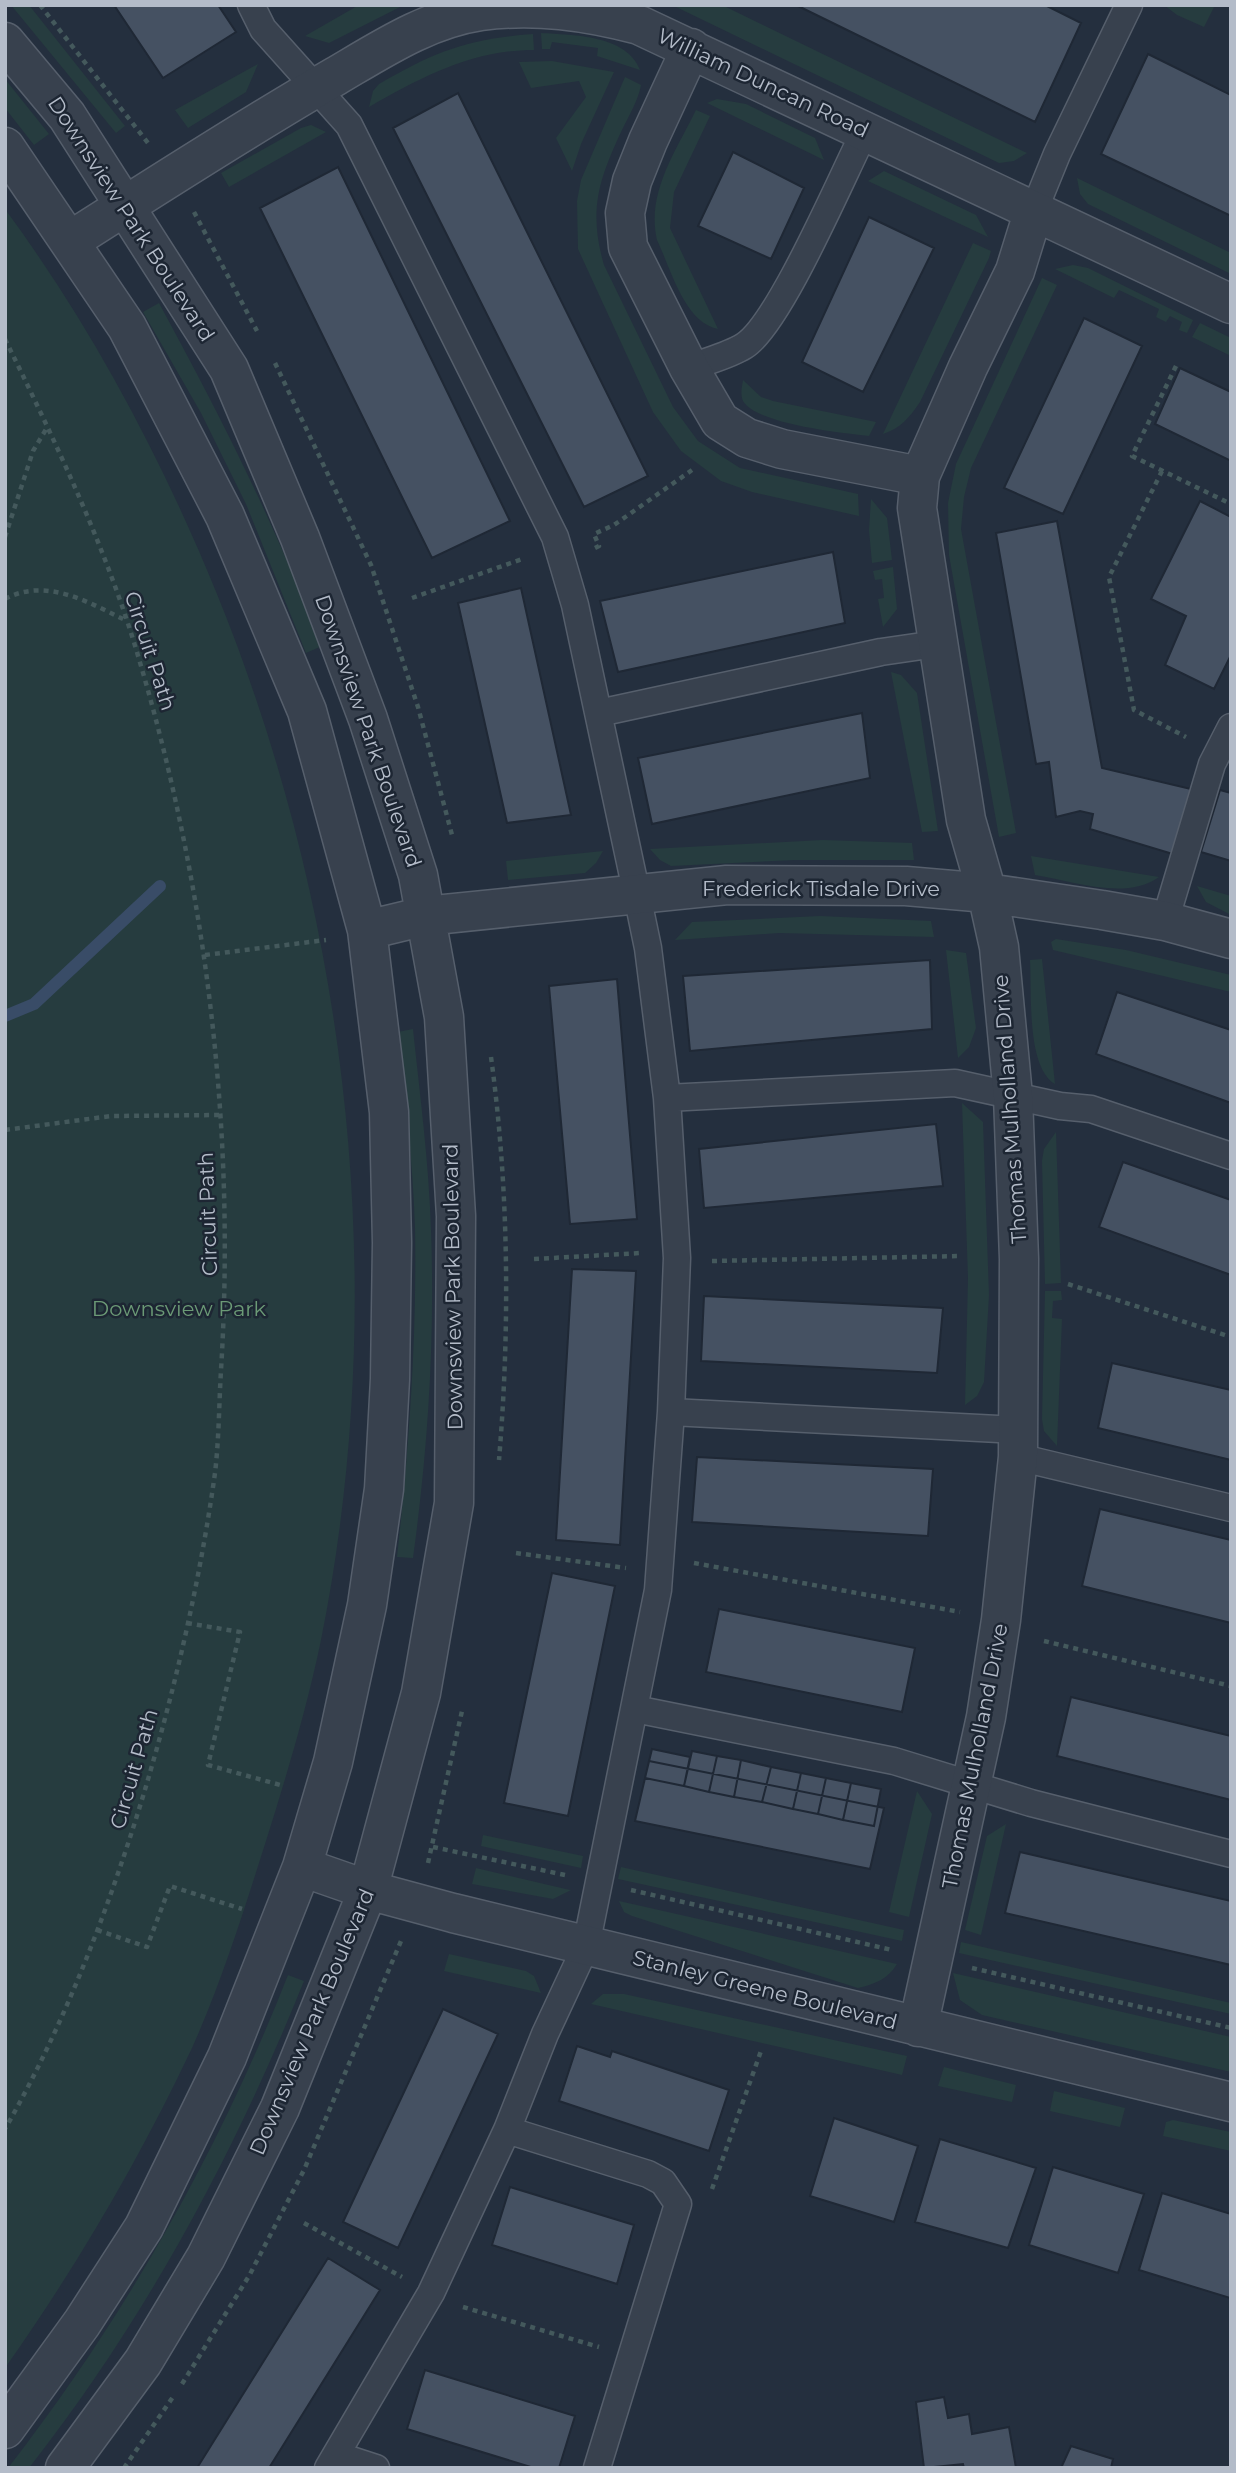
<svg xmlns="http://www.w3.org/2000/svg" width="1236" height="2473" font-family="Montserrat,sans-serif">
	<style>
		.green { fill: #263c3f }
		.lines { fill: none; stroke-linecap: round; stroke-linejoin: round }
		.stream { stroke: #394c67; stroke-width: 12 }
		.building { fill: #455162; stroke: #1f2835; stroke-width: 2 }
		.service-casing { stroke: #565f6c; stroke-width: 29 }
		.minor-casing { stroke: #565f6c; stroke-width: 41 }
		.path { stroke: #44595c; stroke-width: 4.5; stroke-dasharray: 5 5; stroke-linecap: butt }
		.service { stroke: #38414e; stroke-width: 26 }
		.minor { stroke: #38414e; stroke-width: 38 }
		.labels { text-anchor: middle; stroke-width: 5; stroke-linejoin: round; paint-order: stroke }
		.street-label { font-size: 21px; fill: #b4bcc9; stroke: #1d2633 }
		.park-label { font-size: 21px; fill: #6b9a76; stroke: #1d2633 }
	</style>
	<rect width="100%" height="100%" fill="#242f3e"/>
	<path class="green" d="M11 5H29L125 126 116 133Z
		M359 5H404L329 43 305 36Z
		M672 5H722L1027 153 1014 161 999 163Z
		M1164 5H1215L1204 27 1177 15Z
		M541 33C573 35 627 35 640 70L597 56 598 48 552 42 550 49H542Z
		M533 34 534 50C472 50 422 77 369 107L373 91 379 84C436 51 467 39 533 34Z
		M552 61 614 72 581 144 572 171 556 138 586 97 579 81 531 88 519 62Z
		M258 64 246 92 188 128 175 110Z
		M625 77 641 85C638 101 629 115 622 130 599 179 588 210 604 265L673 407 698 441 740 468 858 494 859 516 752 492 721 481 681 451 653 412 578 249 577 201 581 180Z
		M5 79 49 134 34 145 5 108Z
		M717 99 746 104 815 138 824 160 707 103Z
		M696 110 710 116 674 192 670 228 718 329C684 322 671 269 657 240 646 193 676 151 696 110Z
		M311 125 326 132 229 187 221 173 301 128Z
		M884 171 976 215 988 237 868 181Z
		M1077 178 1231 253V274L1088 204 1080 194Z
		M5 209C92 327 162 459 217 594 350 921 391 1292 321 1640 307 1708 287 1774 266 1841 244 1910 222 1981 192 2048 139 2160 77 2266 5 2368Z
		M973 243 991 251 989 258 920 402C909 418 901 428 883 434Z
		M1073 265 1088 268 1193 320 1187 333 1179 330 1182 322 1170 316 1166 322 1156 317 1159 309 1119 290 1114 298 1055 269Z
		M1042 278 1057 285 971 468 964 497 961 529 1016 833 999 837 949 555 948 503 956 464Z
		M159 303C221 417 275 524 322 646L306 653 246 504 201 413 143 312Z
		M1200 323 1231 338V356L1192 337Z
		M743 380 761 397 773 401 876 422 869 436C843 433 756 424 743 401 740 394 742 387 743 380Z
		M871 499 887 518 892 560 872 563 869 530Z
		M893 567 897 609 883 627 878 599 884 598 882 579 875 580 873 571Z
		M891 672 901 675 917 693 938 831 922 832Z
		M822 840 912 843 914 860H795L671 866 660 860 650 849Z
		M603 851 596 863 585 873 508 880 506 861Z
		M1031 856 1159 877C1125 901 1074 881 1035 875Z
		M1197 886 1231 896V915L1206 902Z
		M820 916 931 921 934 937 779 933 675 940 692 922Z
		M1056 939 1126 950 1231 975V992L1053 950 1051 942Z
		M946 950 966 953 976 1028 969 1047 958 1058Z
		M1042 959 1055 1084C1026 1067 1032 992 1030 960Z
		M413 1029C420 1096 429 1163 431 1230 435 1340 428 1449 413 1558L397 1557C409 1448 417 1338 415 1228 413 1163 405 1097 398 1032Z
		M962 1103 983 1122 989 1295 984 1382 977 1396 965 1405 968 1278Z
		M1056 1132 1061 1283 1045 1284 1042 1161 1044 1149Z
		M1045 1291H1061L1062 1300 1053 1301 1052 1318 1062 1319 1057 1446 1044 1431 1042 1419Z
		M917 1791 932 1814 909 1917 889 1912Z
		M1006 1824 981 1935 965 1930 987 1836Z
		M483 1835 583 1856 581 1868 481 1846Z
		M621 1867 904 1930 902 1941 618 1879Z
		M476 1868 570 1890H571L553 1899 472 1884Z
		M619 1901 897 1964C888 1979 875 1984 858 1988L632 1916 624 1912Z
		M961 1942 1231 2003V2014L959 1953Z
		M449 1954 526 1971 534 1976 541 1993 444 1971Z
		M953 1973 1231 2037V2072L982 2015 960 2000Z
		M288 1975 304 1981C234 2155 145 2320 29 2468H8C125 2317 218 2153 288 1975Z
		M603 1994H624L907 2056 902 2075 591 2004Z
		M944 2067 1016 2085 1012 2102 938 2086Z
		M1054 2091 1125 2108 1120 2127 1050 2111Z
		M1173 2120 1231 2132V2151L1163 2136 1166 2122Z"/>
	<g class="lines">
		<path class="stream" d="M5 1016 34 1004 160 886"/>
	</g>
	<path class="building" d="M114 5H218L236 32 163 78Z
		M796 5H1045L1081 23 1035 122Z
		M1148 54 1231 95V216L1101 154Z
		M458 93 648 476 584 507 393 128Z
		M733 152 804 188 771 259 698 226Z
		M338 167 510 521 432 558 260 208Z
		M869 217 934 248 863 392 802 362Z
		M1084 318 1142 346 1063 514 1004 488Z
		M1180 368 1231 392V461L1155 424Z
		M1200 501 1231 517V655L1214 689 1165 665 1186 616 1151 599Z
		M1057 521 1102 768 1191 789 1176 855 1090 829 1093 814 1080 811 1056 817 1049 762 1036 764 996 533Z
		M833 552 845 623 618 672 600 601Z
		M521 588 571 815 507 823 458 603Z
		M862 713 870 778 652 824 638 758Z
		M1220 790 1231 793V861L1201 852Z
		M930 960 932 1029 690 1051 683 976Z
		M617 979 637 1219 570 1224 549 986Z
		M1117 992 1231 1030V1103L1096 1054Z
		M936 1124 943 1186 704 1208 699 1149Z
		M1123 1162 1231 1200V1275L1099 1227Z
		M572 1269 636 1271 620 1545 556 1540Z
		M704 1296 943 1308 937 1373 701 1361Z
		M1112 1363 1231 1390V1460L1098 1428Z
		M697 1457 933 1469 928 1536 692 1522Z
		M1100 1509 1231 1540V1623L1082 1586Z
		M552 1573 615 1586 568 1816 504 1803Z
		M719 1609 915 1648 902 1712 706 1672Z
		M1071 1697 1231 1736V1800L1057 1756Z
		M652 1749 690 1757 684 1786 645 1778Z
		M692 1751 717 1756 709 1792 684 1786Z
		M717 1756 741 1760 734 1797 709 1792Z
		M741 1760 771 1767 762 1802 734 1797Z
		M649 1761 884 1808 870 1869 635 1821Z
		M771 1767 801 1773 793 1809 762 1802Z
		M801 1773 826 1778 818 1814 793 1809Z
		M826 1778 851 1783 843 1820 818 1814Z
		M851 1783 881 1789 874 1826 843 1820Z
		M1020 1852 1231 1901V1965L1005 1913Z
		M443 2009 498 2034 398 2248 343 2222Z
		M577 2046 610 2057 612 2051 729 2090 709 2151 559 2101Z
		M834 2118 918 2146 894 2222 810 2196Z
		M940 2139 1036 2168 1008 2248 915 2222Z
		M1053 2167 1144 2194 1118 2273 1029 2245Z
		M510 2187 634 2225 617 2284 492 2245Z
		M1162 2193 1231 2214 1230 2298 1139 2270Z
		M328 2258 380 2290 269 2468H197Z
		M425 2370 575 2416 559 2468H534L407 2429Z
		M944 2397 948 2418 969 2414 972 2434 1009 2427 1016 2468H964L963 2464 924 2468 916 2402Z
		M1071 2446 1113 2459 1111 2468H1061Z"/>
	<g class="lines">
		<g class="service-casing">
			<path id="service" d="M251 5 263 29 349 125 555 537 575 605 637 895 648 948 667 1098 677 1258 671 1412 658 1590 586 1946 545 2034 507 2130 431 2293 328 2468
				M1033 213 1057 154 1129 5
				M689 368C706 361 728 356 744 346 779 325 843 174 865 131
				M599 713 881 652 936 644
				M1165 921 1212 764 1231 727
				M667 1098 955 1083 1060 1106 1091 1109 1231 1156
				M671 1412 1018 1430
				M1018 1457 1231 1508
				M635 1709 894 1761 1031 1803 1231 1854
				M507 2130 648 2174 663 2182 678 2204 597 2468
				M336 2455 376 2468"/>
		</g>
		<g class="minor-casing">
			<path id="minor" d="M5 42 67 116 229 369 300 538 368 719 418 875 444 1017 456 1216 454 1503 421 1693 368 1890 280 2108 206 2257 143 2362 65 2468
				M691 48 648 141 632 181 625 213 628 247 689 368 720 421 747 438 782 449 920 476
				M5 147 127 327 225 516 307 711 367 930 389 1112 392 1243 390 1379 384 1489 367 1605 333 1762 302 1867 227 2057 144 2227 82 2323 5 2429
				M70 241C158 185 246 128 336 76 382 49 427 19 481 11 535 4 586 11 639 25L1231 304
				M367 930 425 916 727 885 906 886 987 893 1102 910 1165 921 1231 939
				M302 1867 368 1890 453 1913 1231 2102
				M918 2027 986 1717 1001 1620 1018 1457 1019 1259 1013 1096 999 947 987 893 966 820 917 508 920 476 968 367 1015 271 1033 213"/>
		</g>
		<path class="path" d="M40 5 148 143
			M194 212 257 331
			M5 339C54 439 104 543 136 649 206 882 236 1128 221 1370 219 1404 219 1439 215 1473 200 1581 175 1689 144 1793 109 1908 65 2024 5 2129
			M275 363 371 565 418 707 452 835
			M1176 366 1132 456 1231 504
			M1162 471 1109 577 1134 710 1186 737
			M5 537 33 451 48 426
			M595 548 599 546 594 534 614 525 692 470
			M412 598 525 558
			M5 599C46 577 88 602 125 620
			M205 955 326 940
			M491 1057C509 1189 510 1328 499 1460
			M5 1130 111 1116 221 1115
			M534 1259 641 1253
			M712 1261 961 1256
			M1068 1284 1231 1337
			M516 1553 626 1568
			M694 1563 960 1612
			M187 1623 240 1632 208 1765 284 1786
			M1044 1641 1231 1686
			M433 1847 565 1875
			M428 1863 462 1711
			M631 1890 892 1950
			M97 1930 147 1947 170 1886 242 1909
			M972 1968 1231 2028
			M712 2189 761 2051
			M304 2223 402 2277
			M463 2307 599 2347
			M182 2384 249 2276 304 2170 401 1941
			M124 2468 175 2394"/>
		<use href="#service" class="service"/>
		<use href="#minor" class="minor"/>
	</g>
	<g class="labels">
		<g class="street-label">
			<text transform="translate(763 83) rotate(25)" y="7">William Duncan Road</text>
			<text transform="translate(131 219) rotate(57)" y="7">Downsview Park Boulevard</text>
			<text transform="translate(150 651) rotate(72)" y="7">Circuit Path</text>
			<text transform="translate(368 731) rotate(71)" y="7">Downsview Park Boulevard</text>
			<text x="821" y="896">Frederick Tisdale Drive</text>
			<text transform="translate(1010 1109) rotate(-94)" y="7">Thomas Mulholland Drive</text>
			<text transform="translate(208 1214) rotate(-92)" y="7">Circuit Path</text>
			<text transform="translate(453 1287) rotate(-91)" y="7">Downsview Park Boulevard</text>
			<text transform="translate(975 1756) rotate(-79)" y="7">Thomas Mulholland Drive</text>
			<text transform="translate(134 1769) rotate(-74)" y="7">Circuit Path</text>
			<text transform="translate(765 1990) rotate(14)" y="7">Stanley Greene Boulevard</text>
			<text transform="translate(312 2022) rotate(-67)" y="7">Downsview Park Boulevard</text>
		</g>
		<g class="park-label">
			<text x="179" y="1316">Downsview Park</text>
		</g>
	</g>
	<rect width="1236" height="2473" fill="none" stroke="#b4bcc9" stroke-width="14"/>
</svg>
